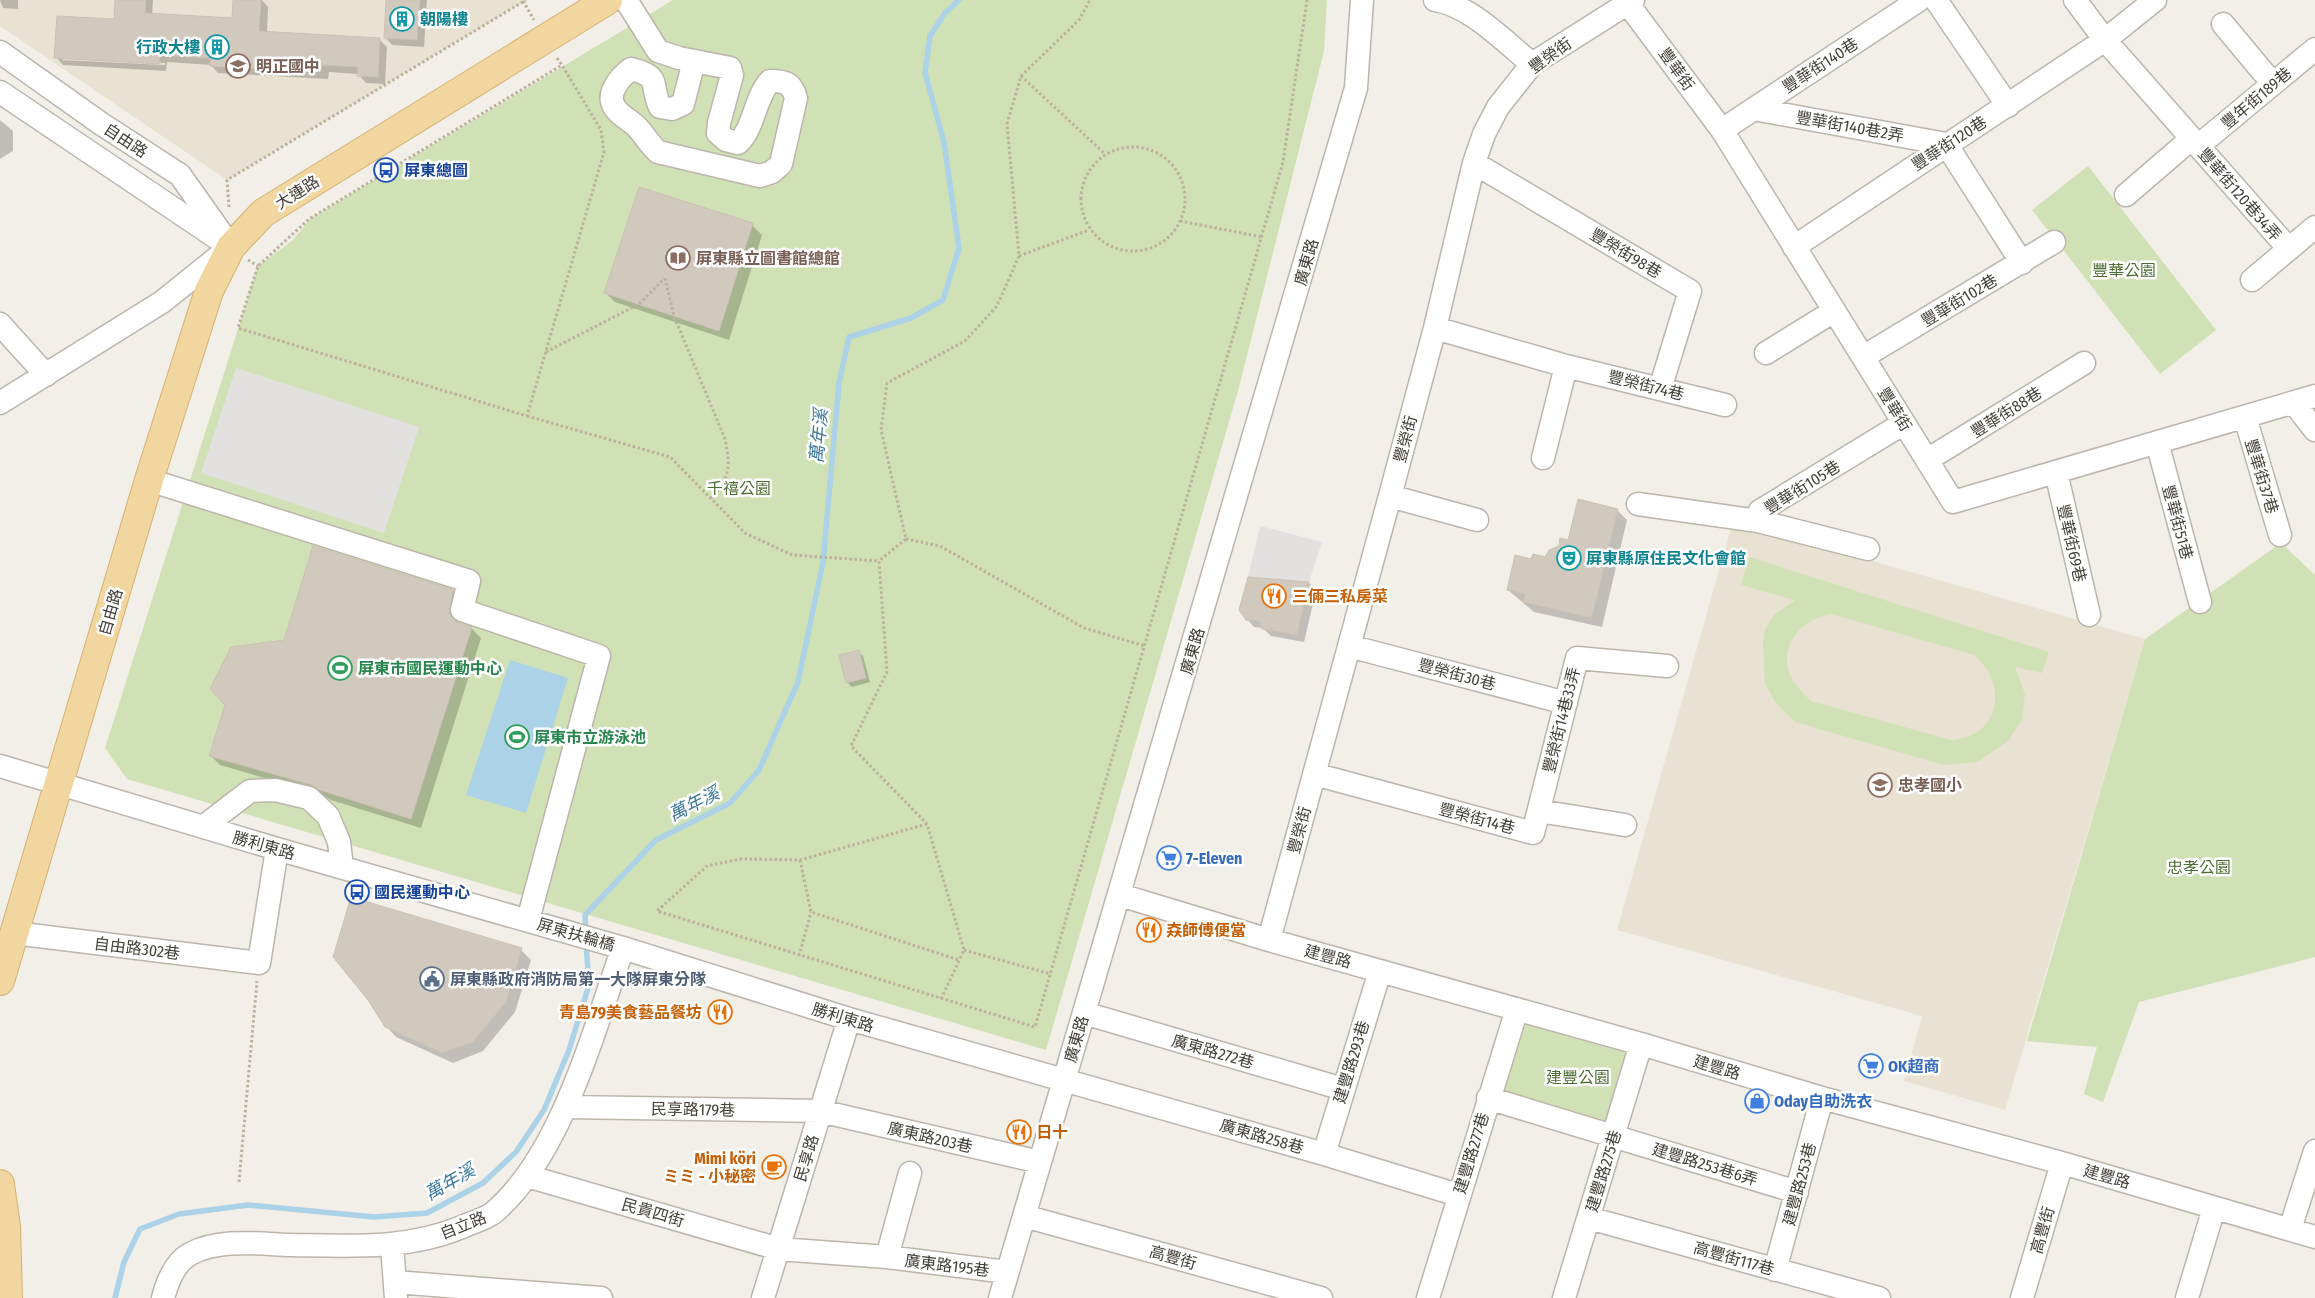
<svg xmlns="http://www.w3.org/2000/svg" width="2315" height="1298" font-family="'Fira Sans Condensed','Noto Sans TC','Noto Sans JP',sans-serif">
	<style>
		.education { fill: #e9e2d3 }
		.green { fill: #d0e1b5; fill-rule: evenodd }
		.parking { fill: #e3e1df }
		.water { fill: #abd2e7 }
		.shadow { fill: #0003; fill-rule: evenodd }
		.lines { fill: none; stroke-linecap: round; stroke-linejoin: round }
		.stream { stroke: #abd2e7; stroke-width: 5.5 }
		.building { fill: #d2c9be; stroke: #ccc0b3 }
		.minor-casing { stroke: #bcb5ab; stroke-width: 25 }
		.major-casing { stroke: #d5b272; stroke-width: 30 }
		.path { stroke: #bcb09e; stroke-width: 3; stroke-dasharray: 2.5 2.5; stroke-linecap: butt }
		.minor { stroke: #fff; stroke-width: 22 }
		.major { stroke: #f2d6a0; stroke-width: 28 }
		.labels { text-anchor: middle; stroke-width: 5; stroke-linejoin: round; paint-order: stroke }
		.culture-label { font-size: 16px; font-weight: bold; fill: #0d838f; stroke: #fff; text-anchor: start }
		.street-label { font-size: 16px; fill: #443e37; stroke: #fff }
		.education-label { font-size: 16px; font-weight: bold; fill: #785e54; stroke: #fff; text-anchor: start }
		.transit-label { font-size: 16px; font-weight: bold; fill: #164399; stroke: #fff; text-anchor: start }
		.park-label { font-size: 16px; fill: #4c6e32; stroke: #fff }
		.food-label { font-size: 16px; font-weight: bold; fill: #c56008; stroke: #fff; text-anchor: start }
		.leisure-label { font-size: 16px; font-weight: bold; fill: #27864d; stroke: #fff; text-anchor: start }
		.shop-label { font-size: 16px; font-weight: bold; fill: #366cbe; stroke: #fff; text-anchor: start }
		.service-label { font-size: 16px; font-weight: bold; fill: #4e5e75; stroke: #fff; text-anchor: start }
		.water-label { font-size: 18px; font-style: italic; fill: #3c799b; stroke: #fff }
	</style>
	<rect width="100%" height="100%" fill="#f2eee8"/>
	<path class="education" d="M0 0H526L227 180 0 26Z
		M1733 521 2145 639 2005 1110 1904 1081 1922 1016 1617 930Z"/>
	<path class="green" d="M673 0H1327L1324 51 1238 391 1046 1050 127 779 105 748 258 266 293 240 310 219Z
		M2088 166 2216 330 2160 374 2032 210Z
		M2281 543 2315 575V957L2139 1002 2103 1102 2084 1094 2097 1047 2027 1041 2145 639Z
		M1749 557 2049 652 2042 673 2015 667 2025 694 2022 720 2007 742 1977 762 1944 765 1795 722 1776 703 1765 684 1763 645 1765 630 1774 615 1795 600 1741 585ZM1831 614 1974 655C2009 685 2001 736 1951 740L1811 701C1802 692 1791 682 1788 669 1782 640 1805 618 1831 614Z
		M1526 1024 1626 1053 1607 1123 1501 1089Z"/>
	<path class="parking" d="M236 368 419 427 384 533 201 473Z
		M1260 526 1322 542 1309 582 1248 577Z"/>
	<path class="water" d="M510 660 568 678 526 813 466 795Z"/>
	<path class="shadow" d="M0 0H18V9L3 8Z
		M117 0H153L152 15 233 19 235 0H262L268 7 267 33 380 40 387 47 385 84 366 83 358 74 329 72 328 79 218 73 211 65 167 62 166 71 63 65 56 57 116 21ZM62 57 165 63V65L62 60Z
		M387 0H427L424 47 392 45 385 37Z
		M0 120 13 131V151L0 159Z
		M752 225 762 235 729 340 615 302 605 292Z
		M1617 510 1627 520 1602 627 1534 612 1508 590 1532 560 1545 558Z
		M1249 579 1309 583 1316 591 1304 642 1271 636 1263 628 1254 627 1247 619Z
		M453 591 463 601 459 624 471 628 481 638 421 828 331 800 323 795 220 765 210 755 285 641Z
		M858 651 863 656 870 682 852 687 847 682Z
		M521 950 531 960 515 1012 483 1051 453 1063 396 1037 386 1026Z"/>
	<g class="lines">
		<path class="stream" d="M586 933 585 915 656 840 730 803 759 770 798 682 823 562 839 383 849 337 911 318 943 300 959 248 944 142 925 73 930 36 945 13 959 0
			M115 1298 124 1262 140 1229 179 1214 248 1205 374 1217 427 1213 483 1183 516 1152 544 1110 569 1050 589 985 586 943"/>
	</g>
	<path class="building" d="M115 0H146L145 13 232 18 233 0H261L259 31 380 38 378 77 357 76 358 67 322 65 321 72 210 66V58L160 55 159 64 54 58 57 16 114 19Z
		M386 0H420L417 40 384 38Z
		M639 187 753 223 719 331 604 293Z
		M1578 499 1618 509 1592 618 1523 602 1525 594 1507 590 1515 555 1531 559 1533 554 1545 557 1549 550 1559 546 1560 538 1568 540Z
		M313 546 453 590 449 614 457 622 472 627 411 819 320 790 312 785 209 756 225 705 210 689 231 647 284 640Z
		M1248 577 1309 582 1297 635 1262 629 1259 621 1246 620 1239 610Z
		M859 650 866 678 846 683 839 655Z
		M351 897 522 948 506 1002 473 1042 442 1053 385 1027 368 1000 333 957Z"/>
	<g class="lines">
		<g class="minor-casing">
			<path id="minor" d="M626 0 658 51 679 58 730 68 732 75 719 123 718 133 726 140 738 143C755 127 754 99 770 81 785 81 792 83 796 98L781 164 772 172 760 176 658 152C649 144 644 134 636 126 630 120 619 115 615 108 605 94 620 77 631 69 663 77 649 84 660 107L672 109 683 104 694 61
				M1435 0C1470 5 1505 42 1532 64
				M1936 0 2008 106
				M2075 0 2105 40 2289 249
				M1628 4 1722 130 1953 502 2315 396
				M2223 24 2273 84
				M0 52 100 123 180 175 231 247
				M0 92 220 240
				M1754 109 1946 144 2022 263
				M1722 130 1919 0
				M2198 146 2315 49
				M1474 163 1690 291 1660 389
				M2126 195 2191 139
				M1794 247 2105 40 2155 0
				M2252 280 2315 227
				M0 324 46 375
				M1435 328 1566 366 1725 405
				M1766 353 1834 311
				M1863 357 2054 242
				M0 403 162 302 228 249
				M2294 403 2315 430
				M2245 417 2280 535
				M2157 442 2200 602
				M1543 458 1566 366
				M1927 460 2084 363
				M2056 472 2089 615
				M149 480 469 581 462 610 599 656 528 920
				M1390 496 1477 520
				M1638 504 1758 521 1760 511 1904 423
				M1758 521 1868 549
				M1349 646 1566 703
				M0 766 277 849 623 948 849 1019 1324 1154 1458 1195
				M1314 774 1533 833 1577 658 1667 666
				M1539 811 1625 825
				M203 827 250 791 275 790 309 798 328 816 339 842 342 867
				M1120 895 1269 940 1641 1044 1822 1098 2062 1163 2315 1237
				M14 933 259 963 277 849
				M1269 940 1390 496 1435 328 1474 163 1484 134 1498 107 1532 64 1633 0
				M1084 1013 1343 1089
				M1488 1098 1797 1192
				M566 1107 820 1111 1040 1162
				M1324 1154 1380 971
				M527 1176 779 1249 887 1257 1007 1272
				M1024 1216 1321 1298
				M1589 1218 1879 1298
				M2290 1229 2315 1151
				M392 1245 396 1298
				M887 1257 910 1173
				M1775 1270 1822 1098
				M395 1282 601 1298
				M163 1298C167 1283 175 1262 190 1254 219 1238 259 1244 291 1245 349 1246 407 1250 462 1227 471 1223 485 1219 493 1213 562 1155 593 1031 623 948
				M763 1298 849 1019
				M1000 1298 1356 88 1362 0
				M1428 1298 1517 1009
				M1564 1298 1641 1044
				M2022 1298 2062 1163
				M2187 1298 2214 1208"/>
		</g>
		<g class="major-casing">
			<path id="major" d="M0 981 149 480 209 291 231 247 263 213 608 0
				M0 1184 6 1227 8 1298"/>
		</g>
		<path class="path" d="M523 1 534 20
			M557 58 562 65 601 130 604 152 527 416 238 328 258 266 309 219 562 65
			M1021 76 1105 154
			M1081 199a52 52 0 1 1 104 0a52 52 0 1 1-104 0Z
			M229 207 227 180 526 0
			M1180 221 1262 237
			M1019 256 1089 230
			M248 260 258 266
			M665 278 674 316 725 439C731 467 730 476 712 498
			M546 352 639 304 665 278
			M527 416 670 457 745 533 792 555 879 561
			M906 539 940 546 1084 628 1145 646
			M927 824 800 860 740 859 707 866 657 911 1035 1027 1283 162 1307 0
			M800 860 811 912 959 960
			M964 950 1051 974
			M799 956 811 912
			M941 999 964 950 927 824 851 746 887 672 879 561 906 539 881 430 887 383 965 341 997 306 1019 256 1007 124 1021 76 1079 20 1090 0
			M239 1182 257 981"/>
		<use href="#minor" class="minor"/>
		<use href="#major" class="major"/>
	</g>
	<defs>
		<g id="building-ring" transform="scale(1.25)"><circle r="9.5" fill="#fff" stroke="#0f9aa8" stroke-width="1.5"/><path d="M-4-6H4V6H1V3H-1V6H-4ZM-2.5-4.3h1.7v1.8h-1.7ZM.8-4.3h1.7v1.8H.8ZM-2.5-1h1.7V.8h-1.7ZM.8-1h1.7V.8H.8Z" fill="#0f9aa8"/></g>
		<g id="school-ring" transform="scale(1.25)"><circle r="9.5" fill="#fff" stroke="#8d6e63" stroke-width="1.5"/><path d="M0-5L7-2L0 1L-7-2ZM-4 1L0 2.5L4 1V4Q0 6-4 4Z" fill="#8d6e63"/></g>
		<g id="bus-ring" transform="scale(1.25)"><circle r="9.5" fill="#fff" stroke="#1a4fb4" stroke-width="1.5"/><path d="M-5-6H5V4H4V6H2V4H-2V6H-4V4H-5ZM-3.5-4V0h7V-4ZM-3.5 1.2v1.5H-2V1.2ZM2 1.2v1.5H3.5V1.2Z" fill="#1a4fb4"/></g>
		<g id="library-ring" transform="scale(1.25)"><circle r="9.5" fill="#fff" stroke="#8d6e63" stroke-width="1.5"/><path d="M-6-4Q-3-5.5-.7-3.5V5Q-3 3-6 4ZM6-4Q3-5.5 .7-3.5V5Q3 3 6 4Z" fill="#8d6e63"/></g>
		<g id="theatre-ring" transform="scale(1.25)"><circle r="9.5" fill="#fff" stroke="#0f9aa8" stroke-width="1.5"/><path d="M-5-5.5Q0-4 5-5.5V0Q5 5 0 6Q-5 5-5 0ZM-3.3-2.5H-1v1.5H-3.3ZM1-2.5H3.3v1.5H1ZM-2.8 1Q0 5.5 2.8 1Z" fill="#0f9aa8"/></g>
		<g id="restaurant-ring" transform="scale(1.25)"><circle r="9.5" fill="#fff" stroke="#e8710a" stroke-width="1.5"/><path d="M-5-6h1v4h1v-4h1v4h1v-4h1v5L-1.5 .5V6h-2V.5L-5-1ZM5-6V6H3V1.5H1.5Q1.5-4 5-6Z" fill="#e8710a"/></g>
		<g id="stadium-ring" transform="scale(1.25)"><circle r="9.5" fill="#fff" stroke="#2e9e5b" stroke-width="1.5"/><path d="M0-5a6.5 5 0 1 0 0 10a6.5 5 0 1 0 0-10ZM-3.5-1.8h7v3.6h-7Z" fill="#2e9e5b"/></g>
		<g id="supermarket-ring" transform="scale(1.25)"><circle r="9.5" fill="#fff" stroke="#3f7fe0" stroke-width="1.5"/><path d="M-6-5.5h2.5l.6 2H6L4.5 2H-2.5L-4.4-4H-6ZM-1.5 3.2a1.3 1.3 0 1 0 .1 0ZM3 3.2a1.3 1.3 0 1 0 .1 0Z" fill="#3f7fe0"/></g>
		<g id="civic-ring" transform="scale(1.25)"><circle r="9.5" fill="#fff" stroke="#5c6f8a" stroke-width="1.5"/><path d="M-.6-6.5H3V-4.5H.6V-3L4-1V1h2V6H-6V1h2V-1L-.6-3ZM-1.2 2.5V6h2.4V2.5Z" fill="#5c6f8a"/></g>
		<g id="shop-ring" transform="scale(1.25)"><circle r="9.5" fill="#fff" stroke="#3f7fe0" stroke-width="1.5"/><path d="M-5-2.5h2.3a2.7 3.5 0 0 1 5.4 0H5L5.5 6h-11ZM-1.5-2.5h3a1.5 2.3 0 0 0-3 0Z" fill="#3f7fe0"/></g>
		<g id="cafe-ring" transform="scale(1.25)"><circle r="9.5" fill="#fff" stroke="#e8710a" stroke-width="1.5"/><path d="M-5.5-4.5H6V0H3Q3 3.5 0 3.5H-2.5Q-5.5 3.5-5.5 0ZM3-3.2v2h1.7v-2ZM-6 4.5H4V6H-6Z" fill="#e8710a"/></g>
	</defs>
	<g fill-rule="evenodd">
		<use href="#building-ring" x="402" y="19"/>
		<use href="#building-ring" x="217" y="47"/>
		<use href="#school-ring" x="238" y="66"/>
		<use href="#bus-ring" x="386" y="170"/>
		<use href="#library-ring" x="678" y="258"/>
		<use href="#theatre-ring" x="1569" y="558"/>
		<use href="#restaurant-ring" x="1274" y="596"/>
		<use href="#stadium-ring" x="340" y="668"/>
		<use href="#stadium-ring" x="517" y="737"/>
		<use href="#school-ring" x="1880" y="785"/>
		<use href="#supermarket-ring" x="1169" y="858"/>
		<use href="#bus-ring" x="357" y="892"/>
		<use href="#restaurant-ring" x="1149" y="930"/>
		<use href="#civic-ring" x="432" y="979"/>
		<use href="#restaurant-ring" x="720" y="1012"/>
		<use href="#supermarket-ring" x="1871" y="1066"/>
		<use href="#shop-ring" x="1757" y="1101"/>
		<use href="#restaurant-ring" x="1019" y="1132"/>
		<use href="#cafe-ring" x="774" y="1167"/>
	</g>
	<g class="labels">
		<g class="culture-label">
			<text x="420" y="25">朝陽樓</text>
			<text x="200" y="53" text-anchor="end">行政大樓</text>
			<text x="1586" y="564">屏東縣原住民文化會館</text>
		</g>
		<g class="street-label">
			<text transform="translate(1550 55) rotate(-36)" y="6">豐榮街</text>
			<text transform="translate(1820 65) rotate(-33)" y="6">豐華街140巷</text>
			<text transform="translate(1677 69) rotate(54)" y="6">豐華街</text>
			<text transform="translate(2256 98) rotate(-40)" y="6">豐年街189巷</text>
			<text transform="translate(1850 126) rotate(10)" y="6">豐華街140巷2弄</text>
			<text transform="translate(126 140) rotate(33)" y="6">自由路</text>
			<text transform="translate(1949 143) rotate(-33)" y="6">豐華街120巷</text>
			<text transform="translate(297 192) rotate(-32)" y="6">大連路</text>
			<text transform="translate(2240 194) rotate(49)" y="6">豐華街120巷34弄</text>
			<text transform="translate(1626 253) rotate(31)" y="6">豐榮街98巷</text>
			<text transform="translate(1306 262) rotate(-74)" y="6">廣東路</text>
			<text transform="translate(1959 300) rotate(-31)" y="6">豐華街102巷</text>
			<text transform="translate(1646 385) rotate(14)" y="6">豐榮街74巷</text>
			<text transform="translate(1895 409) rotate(58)" y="6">豐華街</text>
			<text transform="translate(2006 412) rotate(-32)" y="6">豐華街88巷</text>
			<text transform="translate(1405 439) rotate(-75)" y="6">豐榮街</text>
			<text transform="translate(2262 476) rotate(73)" y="6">豐華街37巷</text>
			<text transform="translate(1802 487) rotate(-32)" y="6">豐華街105巷</text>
			<text transform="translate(2178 522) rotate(75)" y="6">豐華街51巷</text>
			<text transform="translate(2072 543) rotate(77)" y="6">豐華街69巷</text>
			<text transform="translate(110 612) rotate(-74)" y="6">自由路</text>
			<text transform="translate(1192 651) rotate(-74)" y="6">廣東路</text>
			<text transform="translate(1457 674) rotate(15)" y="6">豐榮街30巷</text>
			<text transform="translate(1561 720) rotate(-76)" y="6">豐榮街14巷33弄</text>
			<text transform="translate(1477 818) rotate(15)" y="6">豐榮街14巷</text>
			<text transform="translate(1299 830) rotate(-75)" y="6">豐榮街</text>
			<text transform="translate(264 845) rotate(16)" y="6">勝利東路</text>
			<text transform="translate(576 934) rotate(16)" y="6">屏東扶輪橋</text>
			<text transform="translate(137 948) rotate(7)" y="6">自由路302巷</text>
			<text transform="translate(1328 956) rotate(15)" y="6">建豐路</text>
			<text transform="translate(843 1017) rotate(17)" y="6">勝利東路</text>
			<text transform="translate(1076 1039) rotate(-74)" y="6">廣東路</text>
			<text transform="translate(1213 1051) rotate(16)" y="6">廣東路272巷</text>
			<text transform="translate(1351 1062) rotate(-73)" y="6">建豐路293巷</text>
			<text transform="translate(1717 1067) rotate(17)" y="6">建豐路</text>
			<text transform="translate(693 1109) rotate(1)" y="6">民享路179巷</text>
			<text transform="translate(1262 1136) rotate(16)" y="6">廣東路258巷</text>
			<text transform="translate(930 1137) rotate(13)" y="6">廣東路203巷</text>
			<text transform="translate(1471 1153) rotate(-73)" y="6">建豐路277巷</text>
			<text transform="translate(806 1158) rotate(-73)" y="6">民享路</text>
			<text transform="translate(1705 1164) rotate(17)" y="6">建豐路253巷6弄</text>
			<text transform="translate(1603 1171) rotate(-73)" y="6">建豐路275巷</text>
			<text transform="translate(2107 1176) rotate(16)" y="6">建豐路</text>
			<text transform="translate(1799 1184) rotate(-75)" y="6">建豐路253巷</text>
			<text transform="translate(653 1212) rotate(16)" y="6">民貴四街</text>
			<text transform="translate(463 1225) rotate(-22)" y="6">自立路</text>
			<text transform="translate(2042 1230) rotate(-74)" y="6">高豐街</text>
			<text transform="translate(1173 1257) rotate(16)" y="6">高豐街</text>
			<text transform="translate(1734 1258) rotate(16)" y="6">高豐街117巷</text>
			<text transform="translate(947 1265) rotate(7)" y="6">廣東路195巷</text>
		</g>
		<g class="education-label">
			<text x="256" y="72">明正國中</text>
			<text x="696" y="264">屏東縣立圖書館總館</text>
			<text x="1898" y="791">忠孝國小</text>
		</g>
		<g class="transit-label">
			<text x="404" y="176">屏東總圖</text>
			<text x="374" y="898">國民運動中心</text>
		</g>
		<g class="park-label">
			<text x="2124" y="276">豐華公園</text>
			<text x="739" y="494">千禧公園</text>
			<text x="2199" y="873">忠孝公園</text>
			<text x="1578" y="1083">建豐公園</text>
		</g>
		<g class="food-label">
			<text x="1292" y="602">三倆三私房菜</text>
			<text x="1166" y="936">𡘙師傅便當</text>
			<text x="702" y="1018" text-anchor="end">青島79美食藝品餐坊</text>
			<text x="1036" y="1138">日十</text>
			<text x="756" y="1164" text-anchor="end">Mimi köri<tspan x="756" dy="18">ミミ - 小秘密</tspan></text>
		</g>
		<g class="leisure-label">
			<text x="358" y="674">屏東市國民運動中心</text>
			<text x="534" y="743">屏東市立游泳池</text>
		</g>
		<g class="shop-label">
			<text x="1186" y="864">7-Eleven</text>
			<text x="1888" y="1072">OK超商</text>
			<text x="1774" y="1107">Oday自助洗衣</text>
		</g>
		<g class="service-label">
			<text x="450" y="985">屏東縣政府消防局第一大隊屏東分隊</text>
		</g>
		<g class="water-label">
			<text transform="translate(819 436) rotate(-85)" y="6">萬年溪</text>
			<text transform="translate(694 804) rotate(-27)" y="6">萬年溪</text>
			<text transform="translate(450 1182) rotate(-30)" y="6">萬年溪</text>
		</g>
	</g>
</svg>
